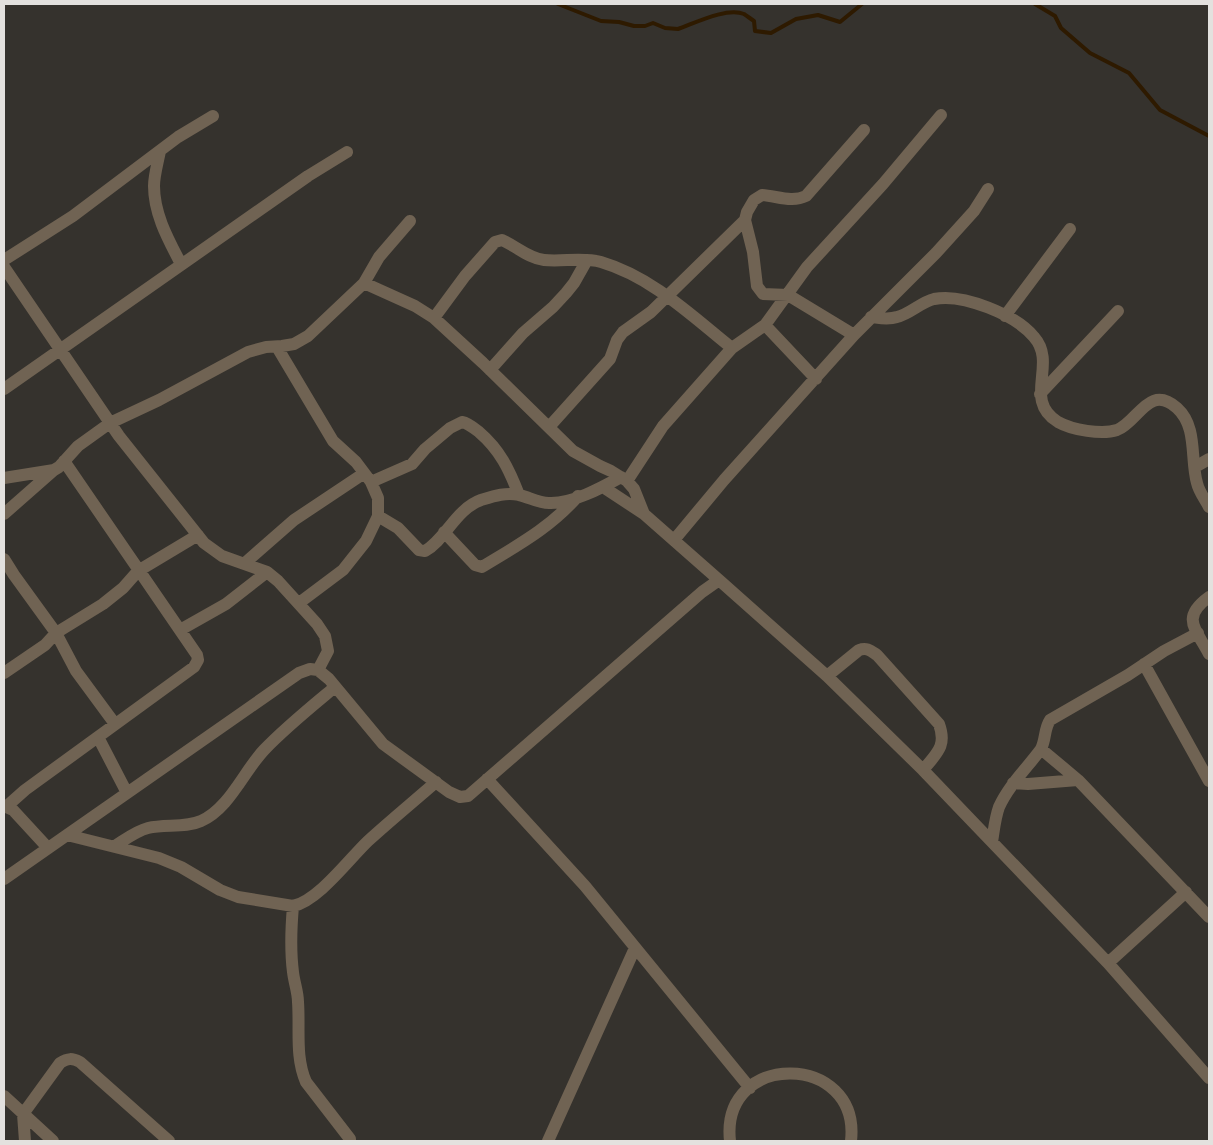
<svg xmlns="http://www.w3.org/2000/svg" width="1213" height="1145" font-family="Mulish,sans-serif">
	<style>
		.lines { fill: none; stroke-linecap: round; stroke-linejoin: round }
		.stream { stroke: #2e1a00; stroke-width: 4 }
		.minor { stroke: #706353; stroke-width: 12 }
	</style>
	<rect width="100%" height="100%" fill="#35322d"/>
	<g class="lines">
		<path class="stream" d="M558 4 601 21 619 22 634 26H645L653 23 665 28 678 29C695 23 727 7 744 14 747 16 751 19 754 21L755 31 771 33 796 19 818 15 840 22 862 4
			M1035 4 1055 16 1061 28 1090 53 1129 73 1160 110 1209 136"/>
		<path class="minor" d="M160 151C158 162 154 175 154 186 154 214 168 239 181 264
			M4 260 73 216 178 137 213 116
			M4 267 119 436 204 543 222 556 267 572 278 581 317 624 325 636 328 651 318 670
			M364 283 379 257 410 221
			M1005 316 1070 229
			M871 317C880 318 888 320 897 317 910 314 921 302 934 299 963 293 1016 315 1034 337 1058 364 1022 400 1058 422 1072 430 1102 435 1117 430 1138 422 1149 383 1177 408 1198 427 1190 459 1197 483 1199 492 1205 499 1209 507
			M434 318 465 276 495 242 502 240C516 246 528 258 544 260 562 262 583 257 601 262 652 277 692 316 732 348
			M765 325 816 379
			M854 335 788 295 763 294 757 286 753 252 745 220 747 212 754 200 762 195C777 196 792 203 806 196L864 130
			M277 347 333 441 356 462 371 482 378 498V516L366 541 343 570 299 603
			M490 370 523 333 553 307 566 293 574 283 587 260
			M4 389 308 176 347 152
			M1040 394 1118 311
			M549 427 610 359 617 340 623 332 651 312 745 220
			M1195 467 1209 459
			M4 478 54 470
			M627 481 663 426 732 348 765 325 807 267 883 184 941 115
			M371 482 412 464 425 449 450 428 462 422C468 423 474 428 479 432 500 450 509 469 519 495
			M603 487 644 514
			M4 514 54 470 59 467 78 446 110 423 159 400 248 352 266 347 282 346 294 344 308 336 364 283 415 306 434 318 483 363 573 451 600 466 611 471 627 481 634 489 644 514 719 580
			M378 516 398 528 419 550 425 551C445 540 456 509 481 500 494 496 506 492 519 495 529 497 538 503 549 503 572 504 601 488 621 477
			M444 532 475 565 482 567C518 545 550 528 578 496
			M674 540 724 480 854 335 936 253 974 211 988 189
			M4 559 14 575 56 633 76 671 115 724
			M245 563 294 520 363 474
			M1209 597C1180 618 1196 629 1209 654
			M180 630 226 604 267 572
			M1144 664 1209 781
			M4 673 45 645 56 633 103 604 123 588 138 571 198 535
			M827 676 859 650C867 647 871 651 877 655L939 724C947 746 937 753 923 770
			M98 737 127 793
			M1041 749 1078 780 1209 917
			M487 779 585 886 750 1088
			M1013 783 1028 784 1078 780
			M4 806 13 810 48 848
			M7 806 25 790 194 667 198 660 197 655 64 461
			M67 835 159 858 181 867 220 890 238 897 293 906C318 901 349 859 368 841 390 821 413 802 436 782
			M992 842C994 830 995 818 999 807 1009 785 1027 768 1041 749 1046 739 1044 729 1050 720L1128 675 1164 651 1198 633
			M115 846C126 839 136 831 148 828 165 824 186 828 201 821 229 809 244 771 264 750 286 727 311 707 335 687
			M4 879 299 673 310 669 318 670 329 679 383 744 449 792 460 797 468 796 702 592 719 580 827 676 923 770 1108 963 1209 1078
			M293 906C291 929 290 949 293 972 294 982 298 992 298 1002 300 1029 295 1057 306 1082L350 1139V1141
			M1108 963 1186 892
			M4 1096 53 1141
			M25 1141 23 1114 60 1063C68 1058 72 1058 80 1062L169 1141
			M548 1141 635 948
			M730 1141C720 1050 861 1052 851 1141"/>
	</g>
	<rect width="1213" height="1145" fill="none" stroke="#e3e1de" stroke-width="10"/>
</svg>
